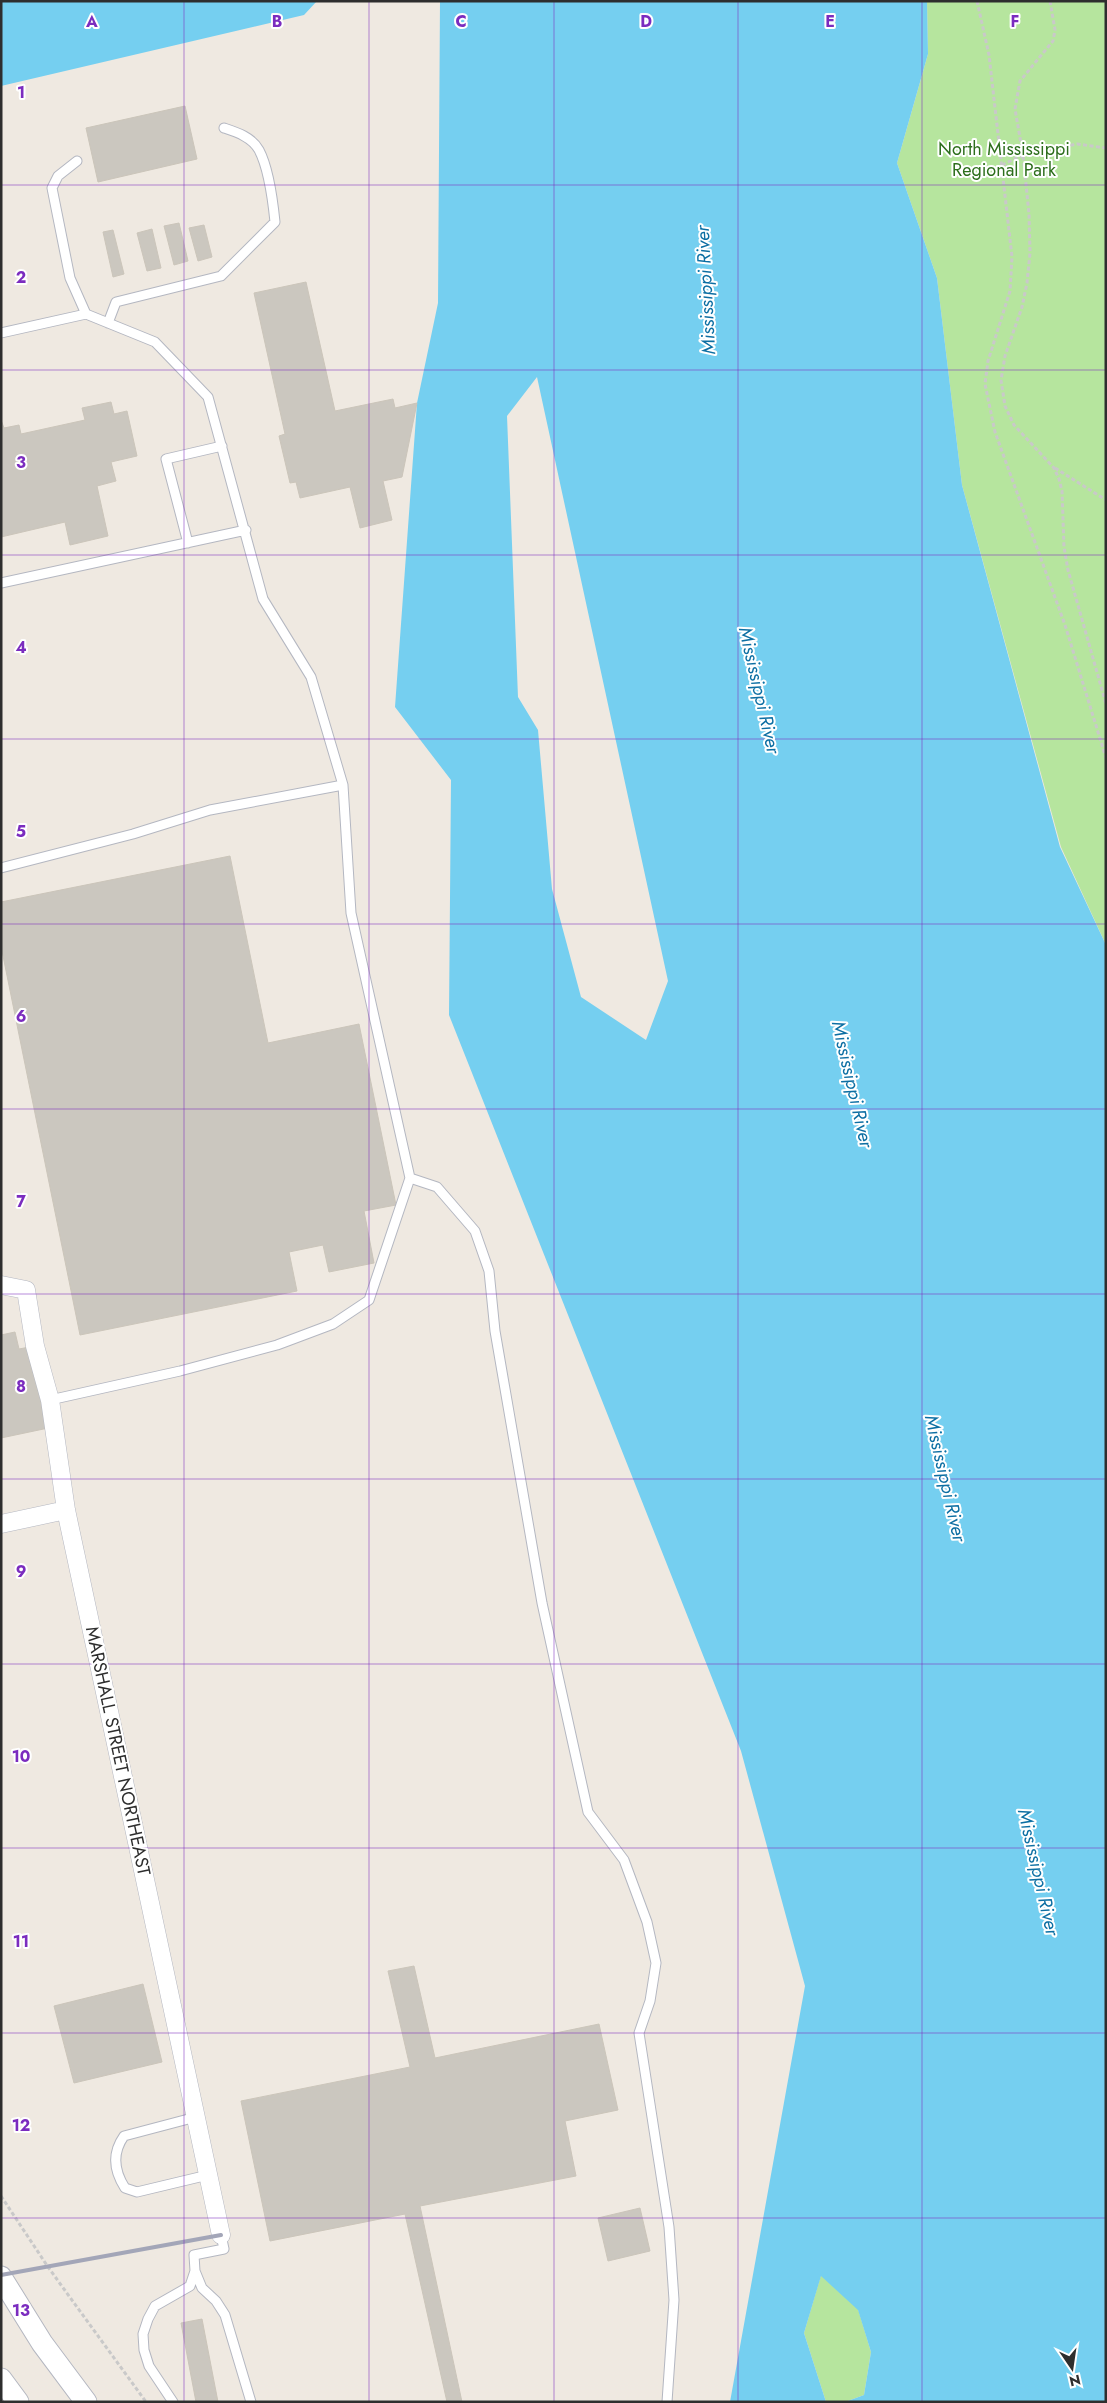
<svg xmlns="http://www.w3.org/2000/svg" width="1107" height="2403" font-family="Jost,sans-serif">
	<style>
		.green { fill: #b6e59e }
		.water { fill: #75cff0; fill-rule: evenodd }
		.building { fill: #cbc7bf; stroke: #cbc5ba }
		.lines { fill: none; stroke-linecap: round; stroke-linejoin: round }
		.service-casing { stroke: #b4b7c1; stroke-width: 11 }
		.minor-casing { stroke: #b4b7c1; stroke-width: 19 }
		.tertiary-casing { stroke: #b4b7c1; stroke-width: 23 }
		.path { stroke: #c9c9c9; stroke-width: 3; stroke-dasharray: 4 2.5; stroke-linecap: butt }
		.service { stroke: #fff; stroke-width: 9 }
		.minor { stroke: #fff; stroke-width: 18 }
		.tertiary { stroke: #fff; stroke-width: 21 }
		.rail { stroke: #a3a6b8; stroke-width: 4 }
		.grid { fill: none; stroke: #7b2cbf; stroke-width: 1; stroke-opacity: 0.55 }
		.labels { text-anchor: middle; stroke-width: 4; stroke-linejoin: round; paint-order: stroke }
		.park-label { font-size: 18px; fill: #2c6e1b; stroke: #fff }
		.street-label { font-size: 18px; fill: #2e2e2e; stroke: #fff }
		.water-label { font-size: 19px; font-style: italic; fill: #0d6fa3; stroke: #fff }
		.grid-label { font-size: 16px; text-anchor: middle; font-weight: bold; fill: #7b2cbf; stroke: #fff; stroke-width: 4; stroke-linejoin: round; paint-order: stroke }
	</style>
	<rect width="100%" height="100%" fill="#efe9e1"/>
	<path class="green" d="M927 1H1106V945L1061 847 962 485 937 278 897 163 928 54Z
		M821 2275 858 2309 871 2352 864 2395 845 2402H826L804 2333Z"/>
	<path class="water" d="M1 1H317L304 15 1 86Z
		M440 1H927L928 54 897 163 937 278 962 485 1060 847 1106 945V2402H845L864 2395 871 2352 858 2310 821 2276 804 2333 826 2402H730L805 1986 741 1751 449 1015 451 780 395 707 417 403 438 303ZM537 377 668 981 646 1040 581 997 552 889 538 730 518 697 507 416Z"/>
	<path class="building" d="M185 106 197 159 98 182 86 128Z
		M179 223 188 261 174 265 164 226Z
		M204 225 212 257 198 261 189 228Z
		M152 229 161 268 147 271 137 233Z
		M113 230 124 274 113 277 103 232Z
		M306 282 335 411 393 399 395 408 417 403 402 477 383 481 392 520 360 528 350 487 300 498 296 482 290 483 279 436 285 434 254 293Z
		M111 402 114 414 127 411 137 456 111 462 116 481 97 486 108 536 70 545 65 522 1 537V420L4 428 19 425 21 434 85 420 82 408Z
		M230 856 268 1043 359 1024 396 1205 364 1211 374 1263 329 1272 323 1245 289 1252 297 1291 80 1335 1 946V902Z
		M15 1332 19 1349 35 1346 53 1427 1 1438V1335Z
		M414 1966 435 2058 599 2024 618 2110 565 2121 576 2176 420 2206 462 2402H447L405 2214 270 2241 241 2101 410 2067 388 1971Z
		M143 1984 162 2062 74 2083 54 2006Z
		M640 2208 650 2251 608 2261 598 2218Z
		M202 2319 218 2402H196L181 2323Z"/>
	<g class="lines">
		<g class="service-casing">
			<path id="service" d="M77 161 58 176 52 188 70 278 86 314
				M108 323 116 302 221 276 275 222C273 202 268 167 259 150 252 137 236 132 224 128
				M1 333 86 314 155 342 208 397 263 599 311 677 343 785 351 913 410 1178 369 1300 333 1324 277 1345 180 1371 50 1400
				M188 543 166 459 222 446
				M1 583 246 530
				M1 868 133 834 210 810 343 785
				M410 1178 437 1187 475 1231 489 1271 495 1331 542 1603 588 1812 624 1860 647 1922 656 1963 650 2001 639 2033 669 2227 674 2300 667 2402
				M196 2117 124 2136C112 2153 114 2171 125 2188L137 2192 208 2175
				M221 2235 224 2249 194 2255 195 2271 202 2288 216 2301 225 2315 251 2402
				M173 2402 149 2366 144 2350 143 2334 148 2319 155 2306 190 2286 195 2271"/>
		</g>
		<g class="minor-casing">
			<path id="minor" d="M1 1285 26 1290 35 1346 50 1400 66 1510 221 2235
				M1 1524 66 1510"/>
		</g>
		<g class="tertiary-casing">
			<path id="tertiary" d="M1 2277 42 2343 86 2402
				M1 2379 18 2402"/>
		</g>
		<path class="path" d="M977 1 989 55 1012 257 1010 291 988 361 985 384 995 432 1065 625 1106 758
			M1050 1 1055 30 1053 41 1020 81 1015 109 1023 155 1029 214 1030 253 1027 283 1022 307 1005 356 1001 380 1005 406 1014 425 1054 468 1059 479 1062 491 1064 547 1068 570 1106 704
			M1002 165 1023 155 1077 144 1106 148
			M1055 468 1106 500
			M1 2196 48 2267 146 2402"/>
		<use href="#service" class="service"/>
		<use href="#minor" class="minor"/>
		<use href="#tertiary" class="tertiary"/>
		<path class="rail" d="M1 2275 221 2235"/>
	</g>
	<path class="grid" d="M184 1V2402M369 1V2402M554 1V2402M738 1V2402M922 1V2402M1 185H1106M1 370H1106M1 555H1106M1 739H1106M1 924H1106M1 1109H1106M1 1294H1106M1 1479H1106M1 1664H1106M1 1848H1106M1 2033H1106M1 2218H1106"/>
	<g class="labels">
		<g class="park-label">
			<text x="1004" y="155">North Mississippi<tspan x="1004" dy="21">Regional Park</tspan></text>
		</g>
		<g class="street-label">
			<text transform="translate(118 1751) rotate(78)" y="6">MARSHALL STREET NORTHEAST</text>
		</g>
		<g class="water-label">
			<text transform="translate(705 290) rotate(-93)" y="7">Mississippi River</text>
			<text transform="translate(760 690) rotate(77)" y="7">Mississippi River</text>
			<text transform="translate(853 1084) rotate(77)" y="7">Mississippi River</text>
			<text transform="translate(946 1478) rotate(77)" y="7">Mississippi River</text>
			<text transform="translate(1039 1872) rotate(77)" y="7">Mississippi River</text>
		</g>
	</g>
	<g class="grid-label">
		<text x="92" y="27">A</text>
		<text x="277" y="27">B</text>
		<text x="461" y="27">C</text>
		<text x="646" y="27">D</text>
		<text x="830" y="27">E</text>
		<text x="1015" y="27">F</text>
		<text x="21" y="98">1</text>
		<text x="21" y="283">2</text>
		<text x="21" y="468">3</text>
		<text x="21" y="653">4</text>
		<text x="21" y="837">5</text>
		<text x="21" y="1022">6</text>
		<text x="21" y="1207">7</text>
		<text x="21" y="1392">8</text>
		<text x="21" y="1577">9</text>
		<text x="21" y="1762">10</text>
		<text x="21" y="1947">11</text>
		<text x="21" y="2131">12</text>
		<text x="21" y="2316">13</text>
	</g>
	<rect width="1107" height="2403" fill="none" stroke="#2e2e2e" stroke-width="5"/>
	<g transform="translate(1072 2368) rotate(167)" stroke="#ffffff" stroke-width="4" paint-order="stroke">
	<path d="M0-4L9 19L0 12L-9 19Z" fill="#2e2e2e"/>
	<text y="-8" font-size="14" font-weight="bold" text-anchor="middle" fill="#2e2e2e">N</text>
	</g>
</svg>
